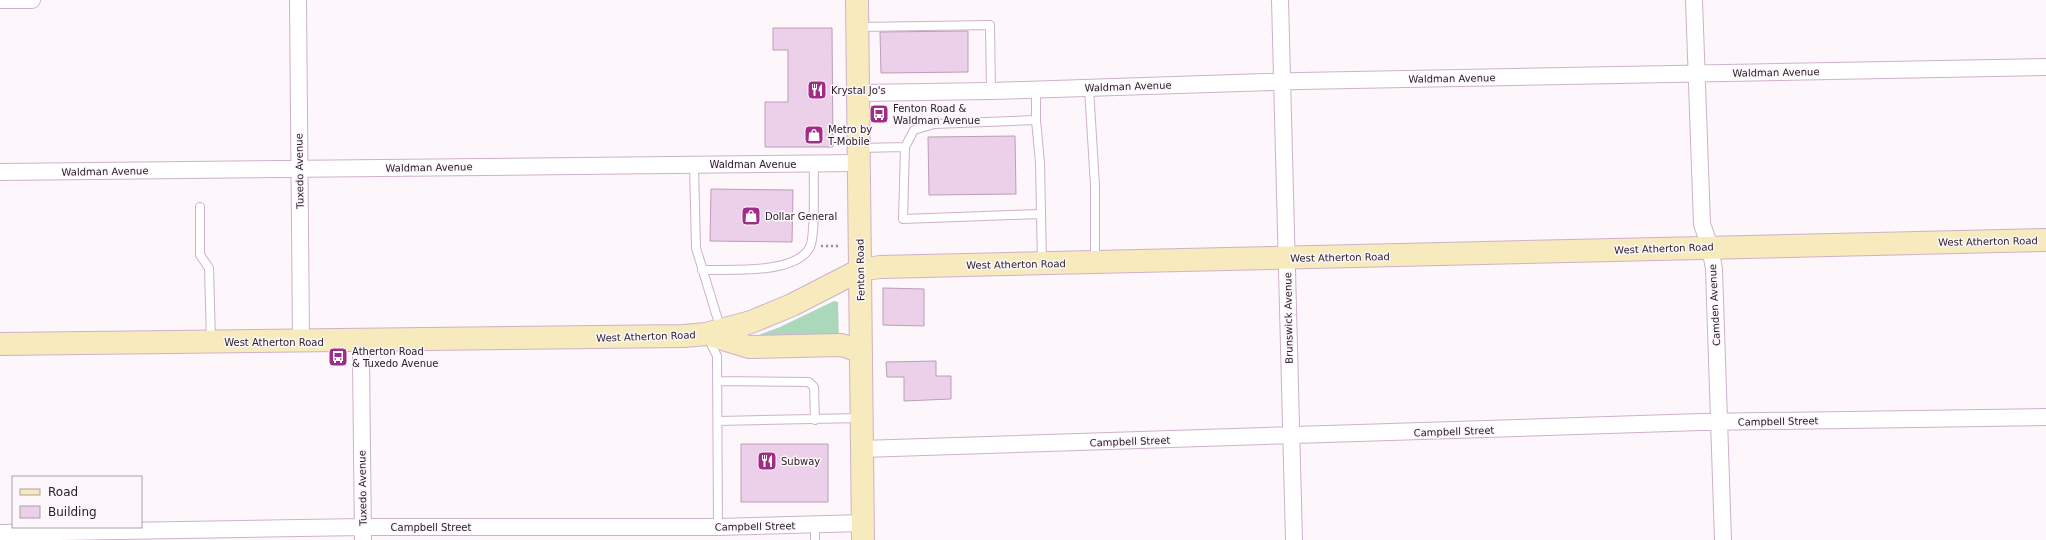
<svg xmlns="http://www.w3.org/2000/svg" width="2046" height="540" font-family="'DejaVu Sans',sans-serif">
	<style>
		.green { fill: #abd7bb }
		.building { fill: #eccfe9; stroke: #ba9eb7 }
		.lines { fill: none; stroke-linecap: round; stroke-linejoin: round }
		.lane-casing { stroke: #ceb1ca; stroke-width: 10 }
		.street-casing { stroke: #ceb1ca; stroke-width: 18 }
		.secondary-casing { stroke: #ceb1ca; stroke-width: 24 }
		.path { stroke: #978e96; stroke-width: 2.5; stroke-dasharray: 2 3; stroke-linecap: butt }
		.lane { stroke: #fff; stroke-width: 8 }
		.street { stroke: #fff; stroke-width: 16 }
		.secondary { stroke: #f7eabd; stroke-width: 22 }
		.labels { text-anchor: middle; stroke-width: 3; stroke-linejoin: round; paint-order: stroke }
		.street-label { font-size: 10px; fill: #2b202a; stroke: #fdf7fc }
		.poi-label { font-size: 10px; fill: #2b202a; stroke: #fdf7fc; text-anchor: start }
	</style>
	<rect width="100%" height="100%" fill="#fdf7fc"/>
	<path class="green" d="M834 301 838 302 839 341 751 338 780 327Z"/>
	<path class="building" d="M773 28H832L833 147H765V102H788V50H773Z
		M968 31V72L881 73 880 32Z
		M1015 136 1016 194 929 195 928 137Z
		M711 189 793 190 792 242 710 241Z
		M883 288 924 289V326L883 325Z
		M936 361V376H951V399L904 401V377H887L886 362Z
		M741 444H828V502H741Z"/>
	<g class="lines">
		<g class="lane-casing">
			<path id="lane" d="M858 27 990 25 991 91
				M1089 88 1095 186V262
				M1036 120 1040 163 1042 263
				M905 147 903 219 1040 214
				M859 148 905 147 914 130 934 124 1036 120V89
				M694 165 696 248 721 330
				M200 207V255L209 268 211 341
				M702 270C729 269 796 275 810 247 816 234 813 181 814 164
				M708 338 717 356 718 527
				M718 381 809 382 814 387 815 420
				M718 421 861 418
				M815 525V540"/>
		</g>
		<g class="street-casing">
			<path id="street" d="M0 0H32
				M298 0 301 341
				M1280 0 1294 540
				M1694 0 1702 224 1710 247 1714 269 1723 540
				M858 93 991 91 1299 81 2046 67
				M0 172 859 163
				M362 341 361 359 363 540
				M862 449 1701 422 2046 417
				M0 533 362 527H718L863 523"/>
		</g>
		<g class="secondary-casing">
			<path id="secondary" d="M857 0 863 540
				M707 334 749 347 841 345 851 348 861 353
				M0 344 684 336 706 334 751 322 792 305 860 270 880 267 2046 240"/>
		</g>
		<path class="path" d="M821 246H840"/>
		<use href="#lane" class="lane"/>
		<use href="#street" class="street"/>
		<use href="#secondary" class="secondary"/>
	</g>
	<defs>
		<g id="restaurant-square" transform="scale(1)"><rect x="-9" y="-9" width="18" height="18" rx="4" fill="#a02c86" stroke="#fdf7fc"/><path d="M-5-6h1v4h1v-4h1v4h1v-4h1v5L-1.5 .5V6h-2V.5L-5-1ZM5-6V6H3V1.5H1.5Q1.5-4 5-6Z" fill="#fff"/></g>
		<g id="bus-square" transform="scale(1)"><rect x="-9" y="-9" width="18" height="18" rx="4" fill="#a02c86" stroke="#fdf7fc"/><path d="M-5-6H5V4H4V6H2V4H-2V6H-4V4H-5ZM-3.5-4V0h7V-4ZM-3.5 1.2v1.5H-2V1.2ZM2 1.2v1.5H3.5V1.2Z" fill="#fff"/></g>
		<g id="shop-square" transform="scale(1)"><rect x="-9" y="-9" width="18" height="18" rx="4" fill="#a02c86" stroke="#fdf7fc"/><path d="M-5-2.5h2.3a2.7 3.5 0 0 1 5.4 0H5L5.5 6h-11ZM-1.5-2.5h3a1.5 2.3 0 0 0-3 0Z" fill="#fff"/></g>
	</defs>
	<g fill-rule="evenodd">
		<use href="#restaurant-square" x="817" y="90"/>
		<use href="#bus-square" x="879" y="114"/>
		<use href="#shop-square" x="814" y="135"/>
		<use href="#shop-square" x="751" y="216"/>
		<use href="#bus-square" x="338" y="357"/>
		<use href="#restaurant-square" x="767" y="461"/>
	</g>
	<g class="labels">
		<g class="street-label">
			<text transform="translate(1776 72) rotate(-1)" y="4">Waldman Avenue</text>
			<text transform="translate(1452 78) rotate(-1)" y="4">Waldman Avenue</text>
			<text transform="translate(1128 86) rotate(-2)" y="4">Waldman Avenue</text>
			<text x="753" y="168">Waldman Avenue</text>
			<text transform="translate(429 167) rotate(-1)" y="4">Waldman Avenue</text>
			<text transform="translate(105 171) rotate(-1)" y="4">Waldman Avenue</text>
			<text transform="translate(299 171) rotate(-91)" y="4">Tuxedo Avenue</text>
			<text transform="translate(1988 241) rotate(-1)" y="4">West Atherton Road</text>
			<text transform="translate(1664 248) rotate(-2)" y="4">West Atherton Road</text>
			<text transform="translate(1340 257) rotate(-1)" y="4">West Atherton Road</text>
			<text transform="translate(1016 264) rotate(-1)" y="4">West Atherton Road</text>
			<text transform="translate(860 270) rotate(-91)" y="4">Fenton Road</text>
			<text transform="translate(1714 305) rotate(-93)" y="4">Camden Avenue</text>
			<text transform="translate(1288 318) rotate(-91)" y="4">Brunswick Avenue</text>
			<text transform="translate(646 336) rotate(-2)" y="4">West Atherton Road</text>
			<text x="274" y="346">West Atherton Road</text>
			<text transform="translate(1778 421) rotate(-1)" y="4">Campbell Street</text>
			<text transform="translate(1454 431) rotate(-2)" y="4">Campbell Street</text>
			<text transform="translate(1130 441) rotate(-2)" y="4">Campbell Street</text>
			<text transform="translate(362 488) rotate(-91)" y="4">Tuxedo Avenue</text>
			<text transform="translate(755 526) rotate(-1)" y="4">Campbell Street</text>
			<text x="431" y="531">Campbell Street</text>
		</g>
		<g class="poi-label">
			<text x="831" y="94">Krystal Jo's</text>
			<text x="893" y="112">Fenton Road &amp;<tspan x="893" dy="12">Waldman Avenue</tspan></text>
			<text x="828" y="133">Metro by<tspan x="828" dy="12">T-Mobile</tspan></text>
			<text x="765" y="220">Dollar General</text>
			<text x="352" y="355">Atherton Road<tspan x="352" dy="12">&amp; Tuxedo Avenue</tspan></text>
			<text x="781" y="465">Subway</text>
		</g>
	</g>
	<rect x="12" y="476" width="130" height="52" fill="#fdf7fc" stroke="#a9a1a8"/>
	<rect x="20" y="489" width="20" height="6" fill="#f7eabd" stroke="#a9a1a8"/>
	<text x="48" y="496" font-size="12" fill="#2b202a">Road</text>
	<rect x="20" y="506" width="20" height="12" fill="#eccfe9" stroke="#a9a1a8"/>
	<text x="48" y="516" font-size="12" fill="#2b202a">Building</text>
</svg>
